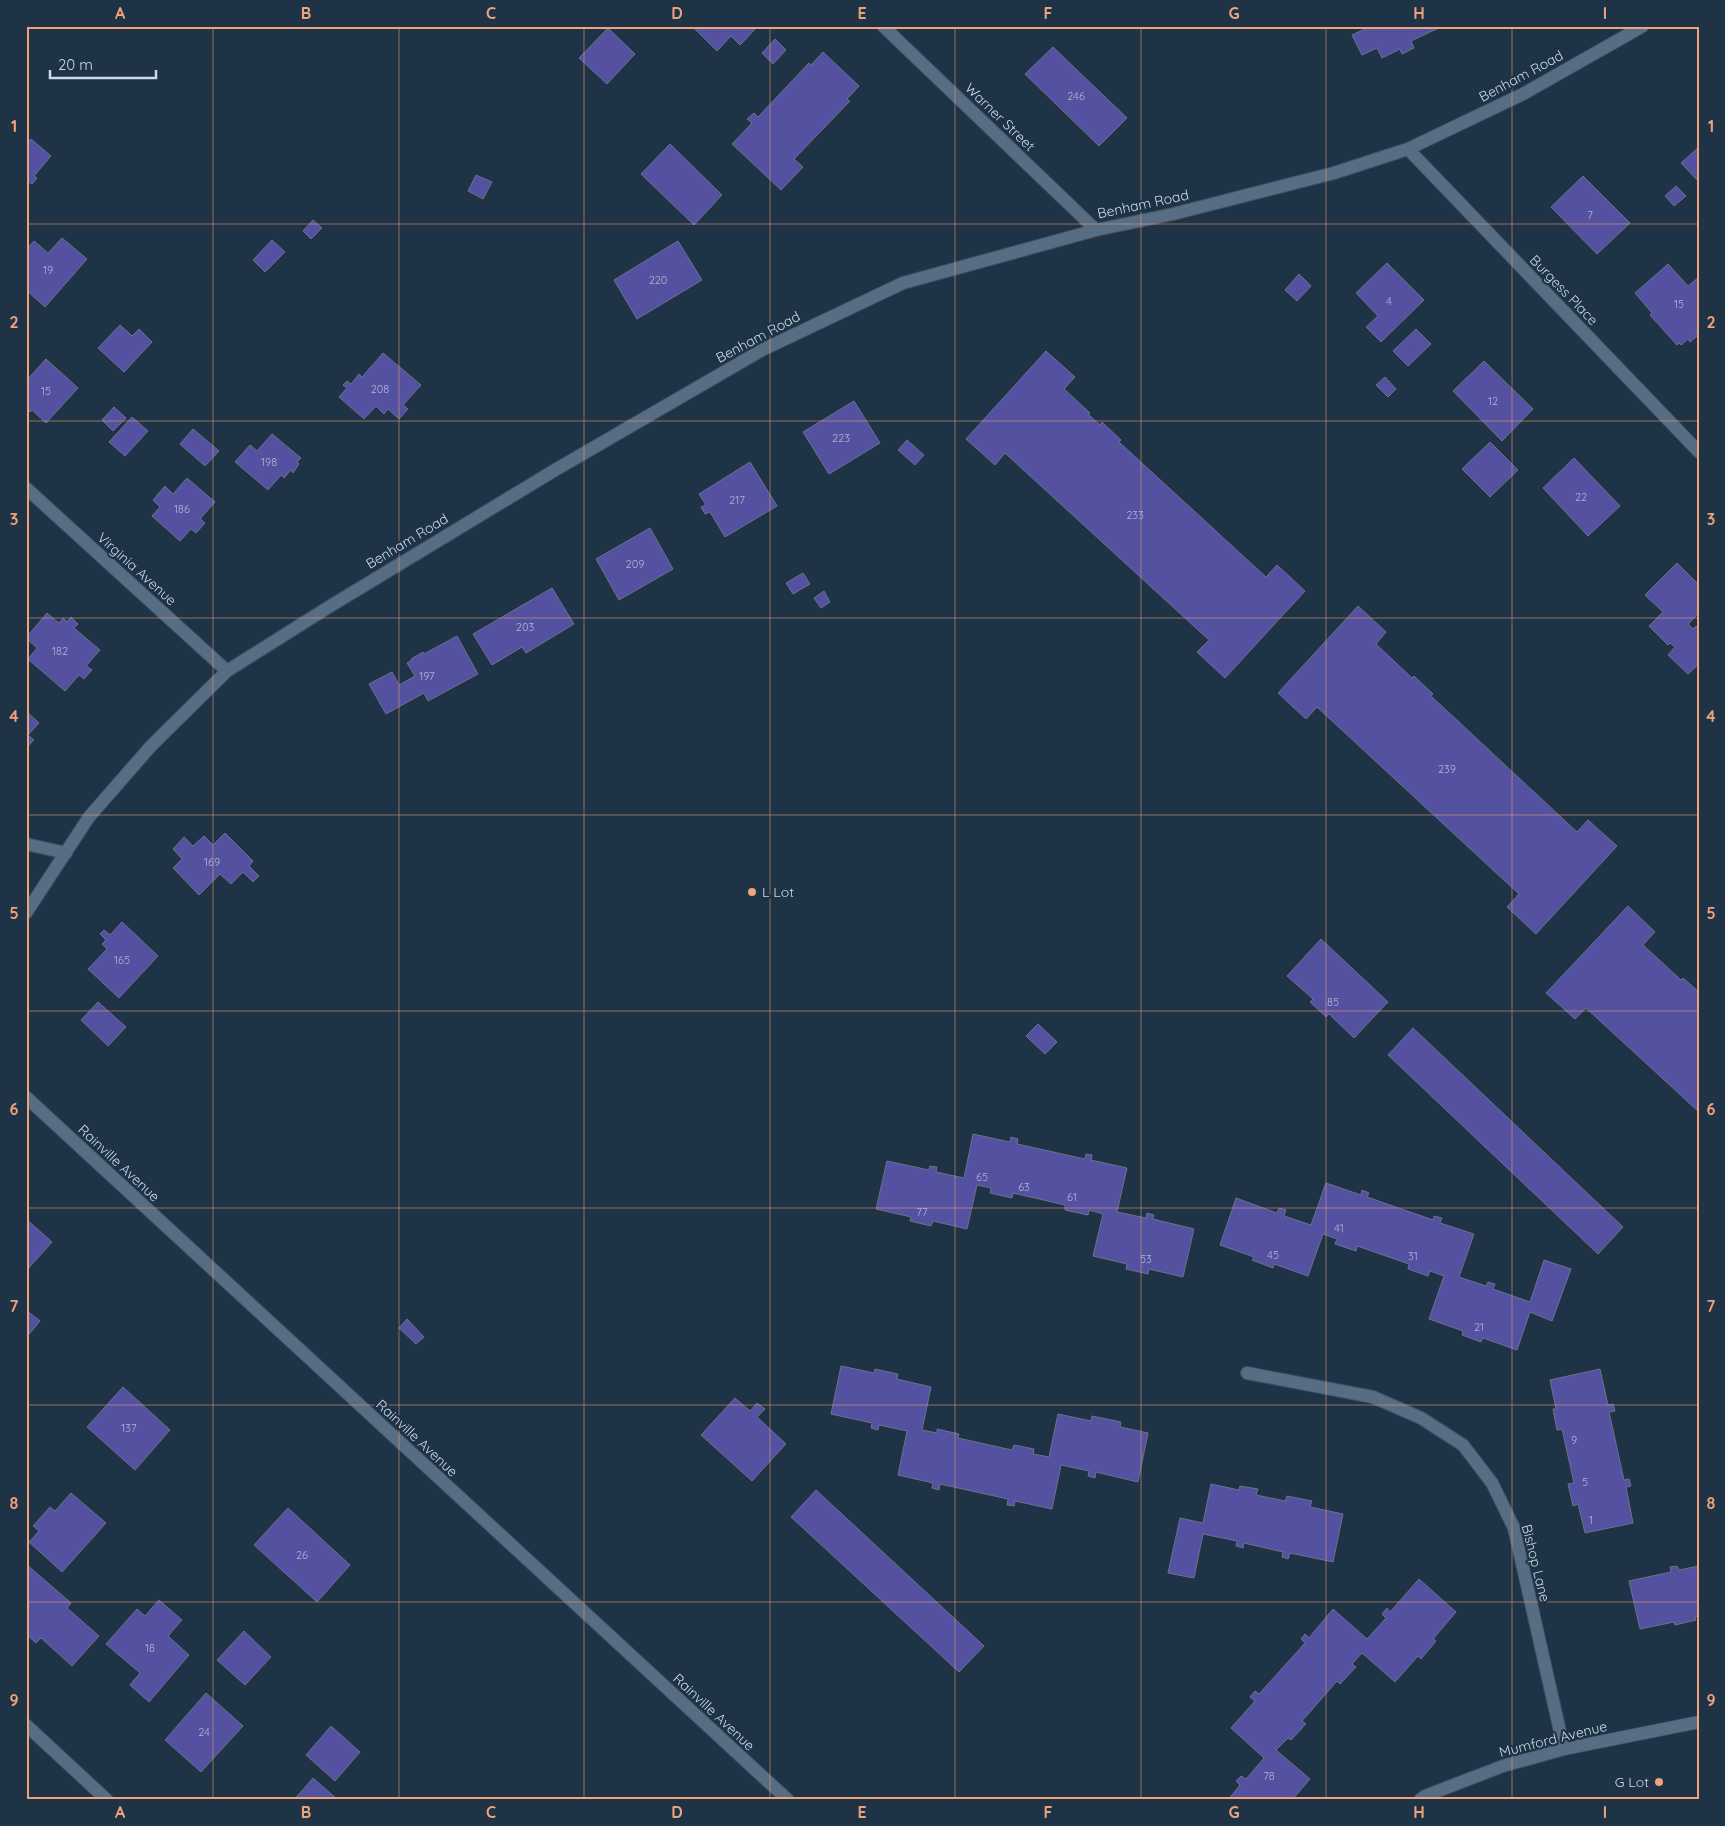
<svg xmlns="http://www.w3.org/2000/svg" width="1725" height="1826" font-family="Quicksand,sans-serif">
	<style>
		.building { fill: #5351a0; stroke: #6e708e }
		.lines { fill: none; stroke-linecap: round; stroke-linejoin: round }
		.lane-casing { stroke: #3e4f61; stroke-width: 14 }
		.street-casing { stroke: #3e4f61; stroke-width: 14 }
		.secondary-casing { stroke: #3e4f61; stroke-width: 14 }
		.lane { stroke: #576d84; stroke-width: 12 }
		.street { stroke: #576d84; stroke-width: 12 }
		.secondary { stroke: #576d84; stroke-width: 12 }
		.grid { fill: none; stroke: #f0a279; stroke-width: 1; stroke-opacity: 0.55 }
		.poi-dot { fill: #f0a279; stroke: #1f3347; stroke-width: 2 }
		.labels { text-anchor: middle; stroke-width: 4.5; stroke-linejoin: round; paint-order: stroke }
		.number-label { font-size: 11px; fill: #aeb7d4 }
		.street-label { font-size: 14px; fill: #ccd9e6; stroke: #1f3347 }
		.poi-label { font-size: 14px; fill: #ccd9e6; stroke: #1f3347; text-anchor: start }
		.neatline { fill: none; stroke: #f0a279; stroke-width: 2 }
		.grid-label { font-size: 16px; text-anchor: middle; font-weight: bold; fill: #f0a279 }
	</style>
	<rect width="100%" height="100%" fill="#1f3347"/>
	<path class="building" d="M692 26H758L740 45 731 36 717 51Z
		M1366 26H1443L1411 41 1414 48 1402 54 1400 49 1382 58 1377 48 1362 55 1352 35 1367 28Z
		M608 28 635 54 607 84 579 58Z
		M775 39 786 50 773 64 762 53Z
		M1053 47 1127 118 1099 146 1025 74Z
		M823 52 859 86 847 99 850 101 794 159 803 167 781 190 732 144 752 123 747 119 754 113 758 117 809 63 811 65Z
		M31 139 51 156 34 176 37 178 32 184 29 182 26 185V145Z
		M670 144 722 195 694 225 641 174Z
		M1699 147V182L1681 163Z
		M476 175 492 182 483 199 468 191Z
		M1583 176 1630 223 1597 254 1551 207Z
		M1676 186 1686 196 1674 206 1665 196Z
		M313 220 322 228 311 239 303 231Z
		M62 238 87 259 45 307 26 290V250L34 241 48 253Z
		M272 240 285 252 265 272 253 260Z
		M678 241 702 280 637 319 614 280Z
		M1387 263 1424 300 1381 342 1366 327 1378 316 1356 293Z
		M1668 264 1688 286 1699 277V330L1696 332 1698 335 1690 342 1688 339 1681 345 1679 343 1677 345 1650 315 1652 313 1635 293Z
		M1299 274 1311 286 1297 301 1285 290Z
		M120 325 132 336 139 329 152 342 124 372 98 348Z
		M1416 329 1431 344 1408 366 1393 351Z
		M1046 351 1075 377 1064 389 1090 413 1088 414 1100 425 1102 422 1121 440 1119 442 1266 577 1277 565 1305 591 1225 678 1197 652 1209 640 1005 453 995 465 966 439Z
		M383 353 421 385 403 405 408 409 399 419 388 409 384 414 376 406 364 419 339 397 347 388 343 385 347 381 351 384 359 374 362 377Z
		M46 359 78 388 46 423 32 410 30 412 26 408V381Z
		M1484 361 1533 409 1502 441 1453 391Z
		M1385 377 1396 389 1388 397 1376 385Z
		M854 401 880 443 829 474 803 432Z
		M114 407 126 418 113 431 102 420Z
		M132 417 148 431 125 456 109 442Z
		M193 429 219 451 205 466 180 444Z
		M272 434 301 458 297 462 299 464 293 473 291 470 284 478 281 475 268 490 235 462 250 445 257 451Z
		M907 440 924 455 915 465 898 450Z
		M1490 442 1518 470 1490 497 1462 469Z
		M1574 458 1620 506 1588 536 1543 488Z
		M750 462 777 506 725 537 710 512 705 514 701 507 706 505 699 494Z
		M187 478 215 502 200 519 205 523 196 533 191 529 180 541 152 516 160 507 153 500 165 486 173 494Z
		M650 528 673 569 619 600 596 559Z
		M1677 563 1699 585V613L1688 624 1693 629 1696 626 1699 629V664L1688 674 1668 655 1675 647 1670 643 1668 645 1649 626 1663 612 1645 595Z
		M803 573 810 584 793 594 786 583Z
		M552 588 574 624 526 653 522 647 492 665 473 634Z
		M824 591 830 602 821 608 814 598Z
		M1358 606 1386 632 1376 644 1412 678 1414 676 1433 694 1431 696 1577 832 1588 820 1617 846 1536 934 1507 907 1519 894 1317 707 1306 719 1278 693Z
		M47 613 59 623 63 618 67 622 71 617 78 624 74 628 100 650 86 666 92 670 84 679 79 675 65 691 29 660 26 662V655L29 658 37 648 26 638Z
		M457 636 478 674 428 701 424 693 386 714 369 684 392 672 399 685 415 676 407 663 412 660 411 659 423 652 424 654Z
		M26 711 39 723 28 735 34 740 26 748Z
		M225 833 253 861 249 866 259 876 253 882 243 872 231 884 220 874 199 895 173 868 182 859 173 849 184 837 193 846 204 836 213 845Z
		M1628 906 1655 932 1643 945 1681 980 1683 978 1699 992V1112L1586 1008 1575 1019 1546 993Z
		M122 922 158 956 119 998 88 969 107 949 102 944 106 940 100 934 104 930 110 935Z
		M1321 939 1388 1002 1354 1038 1329 1014 1326 1017 1310 1002 1313 999 1287 976Z
		M98 1002 126 1027 108 1046 81 1020Z
		M1038 1024 1057 1042 1045 1054 1026 1036Z
		M1413 1028 1623 1227 1598 1254 1388 1055Z
		M973 1134 1010 1142 1011 1137 1018 1139 1017 1144 1085 1159 1086 1154 1092 1155 1091 1160 1127 1168 1117 1212 1146 1218 1147 1213 1154 1215 1153 1219 1194 1229 1183 1277 1149 1269 1148 1274 1126 1269 1127 1264 1093 1256 1103 1214 1089 1210 1088 1215 1065 1210V1205L1013 1193 1012 1198 990 1193 991 1188 977 1185 967 1229 933 1221 931 1226 910 1221 911 1217 876 1209 887 1161 929 1170 930 1166 937 1167 936 1172 964 1178Z
		M1326 1183 1361 1195 1362 1190 1369 1193 1367 1197 1433 1220 1434 1216 1442 1218 1440 1223 1474 1234 1459 1277 1486 1286 1488 1282 1495 1284 1493 1289 1530 1302 1544 1260 1571 1269 1552 1321 1530 1312 1517 1350 1483 1338 1481 1342 1462 1335 1463 1331 1429 1319 1444 1276 1430 1271 1428 1276 1408 1269 1409 1264 1357 1246 1356 1251 1335 1244 1337 1239 1323 1234 1308 1276 1274 1264 1273 1268 1252 1260 1254 1257 1220 1245 1236 1198 1277 1213 1279 1208 1286 1210 1284 1216 1311 1225Z
		M26 1219 52 1242 26 1271Z
		M26 1310 40 1321 26 1338Z
		M407 1319 424 1337 416 1344 399 1328Z
		M841 1366 874 1373 875 1369 898 1374 897 1379 931 1387 922 1430 937 1433V1429L959 1434 958 1438 1012 1450 1014 1445 1034 1449 1033 1454 1049 1457 1058 1414 1091 1421 1092 1416 1121 1422 1120 1427 1148 1433 1138 1482 1096 1472 1095 1478 1088 1476 1089 1471 1061 1465 1052 1509 1015 1501 1014 1506 1007 1505 1008 1499 940 1484 939 1490 932 1488 933 1483 898 1475 907 1431 879 1425 878 1430 871 1428 872 1423 831 1414Z
		M1600 1369 1608 1405 1613 1404 1615 1411 1609 1412 1624 1480 1629 1479 1631 1486 1626 1487 1633 1523 1585 1533 1578 1504 1573 1506 1568 1484 1574 1483 1562 1429 1557 1430 1553 1409H1556L1550 1380Z
		M123 1387 170 1430 135 1470 87 1427Z
		M735 1398 750 1411 757 1403 765 1409 757 1417 786 1444 752 1481 701 1435Z
		M1211 1484 1239 1490 1240 1486 1258 1489 1256 1495 1285 1501 1287 1496 1312 1501 1310 1507 1343 1514 1333 1562 1290 1553 1288 1559 1282 1557 1283 1552 1244 1543 1243 1548 1236 1546 1237 1541 1203 1534 1194 1578 1168 1573 1180 1518 1203 1523Z
		M816 1490 984 1646 959 1672 791 1517Z
		M71 1493 106 1523 62 1572 29 1542 39 1531 33 1526 50 1507 55 1511Z
		M288 1508 350 1565 317 1602 254 1545Z
		M26 1564 71 1603 67 1608 99 1636 72 1666 41 1638 36 1643 26 1634Z
		M1677 1566 1679 1570 1699 1566V1616L1695 1617 1696 1620 1675 1625 1674 1622 1640 1629 1629 1581 1671 1572 1670 1567Z
		M1419 1579 1456 1612 1433 1639 1436 1641 1421 1659 1418 1656 1395 1682 1362 1653 1352 1664 1356 1667 1340 1684 1337 1681 1302 1721 1306 1724 1291 1740 1288 1738 1276 1750 1310 1779 1292 1800H1228L1240 1785 1236 1781 1241 1776 1246 1779 1264 1758 1231 1728 1255 1701 1250 1697 1255 1691 1259 1694 1305 1643 1301 1639 1305 1634 1309 1638 1333 1609 1367 1639 1386 1618 1382 1614 1387 1608 1390 1612Z
		M159 1600 182 1620 168 1636 189 1655 149 1702 130 1685 140 1673 106 1644 137 1609 145 1616Z
		M244 1631 271 1657 245 1685 217 1660Z
		M206 1693 243 1726 201 1772 165 1740Z
		M331 1726 360 1752 335 1781 306 1755Z
		M313 1778 338 1800H294Z"/>
	<g class="lines">
		<g class="lane-casing">
			<path id="lane" d="M26 844 66 853"/>
		</g>
		<g class="street-casing">
			<path id="street" d="M883 26 1096 230
				M1408 149 1699 452
				M26 488 227 671
				M26 913 89 817 151 746 227 671 332 605 555 470 762 350 903 283 1096 230 1173 214 1334 173 1408 149 1523 94 1643 26
				M1247 1373 1373 1397 1421 1418 1463 1445 1492 1483 1514 1528 1564 1749
				M26 1725 107 1800
				M1420 1800 1425 1796 1503 1766 1564 1749 1699 1722"/>
		</g>
		<g class="secondary-casing">
			<path id="secondary" d="M26 1097 788 1800"/>
		</g>
		<use href="#lane" class="lane"/>
		<use href="#street" class="street"/>
		<use href="#secondary" class="secondary"/>
	</g>
	<path class="grid" d="M213 26V1800M399 26V1800M584 26V1800M770 26V1800M955 26V1800M1141 26V1800M1326 26V1800M1512 26V1800M26 224H1699M26 421H1699M26 618H1699M26 815H1699M26 1011H1699M26 1208H1699M26 1405H1699M26 1602H1699"/>
	<g class="poi-dot">
		<circle cx="752" cy="892" r="5"/>
		<circle cx="1659" cy="1782" r="5"/>
	</g>
	<g class="labels">
		<g class="number-label">
			<text x="1076" y="100">246</text>
			<text x="1590" y="219">7</text>
			<text x="48" y="274">19</text>
			<text x="658" y="284">220</text>
			<text x="1389" y="305">4</text>
			<text x="1679" y="308">15</text>
			<text x="380" y="393">208</text>
			<text x="46" y="395">15</text>
			<text x="1493" y="405">12</text>
			<text x="841" y="442">223</text>
			<text x="269" y="466">198</text>
			<text x="1581" y="501">22</text>
			<text x="737" y="504">217</text>
			<text x="182" y="513">186</text>
			<text x="1135" y="519">233</text>
			<text x="635" y="568">209</text>
			<text x="525" y="631">203</text>
			<text x="60" y="655">182</text>
			<text x="427" y="680">197</text>
			<text x="1447" y="773">239</text>
			<text x="212" y="866">169</text>
			<text x="122" y="964">165</text>
			<text x="1333" y="1006">85</text>
			<text x="982" y="1181">65</text>
			<text x="1024" y="1191">63</text>
			<text x="1072" y="1201">61</text>
			<text x="922" y="1216">77</text>
			<text x="1339" y="1232">41</text>
			<text x="1273" y="1259">45</text>
			<text x="1413" y="1260">31</text>
			<text x="1146" y="1263">53</text>
			<text x="1479" y="1331">21</text>
			<text x="129" y="1432">137</text>
			<text x="1574" y="1444">9</text>
			<text x="1585" y="1486">5</text>
			<text x="1591" y="1524">1</text>
			<text x="302" y="1559">26</text>
			<text x="150" y="1652">18</text>
			<text x="204" y="1736">24</text>
			<text x="1269" y="1780">78</text>
		</g>
		<g class="street-label">
			<text transform="translate(1521 76) rotate(-28)" y="5">Benham Road</text>
			<text transform="translate(1000 117) rotate(44)" y="5">Warner Street</text>
			<text transform="translate(1143 204) rotate(-12)" y="5">Benham Road</text>
			<text transform="translate(1564 290) rotate(46)" y="5">Burgess Place</text>
			<text transform="translate(758 337) rotate(-28)" y="5">Benham Road</text>
			<text transform="translate(407 541) rotate(-31)" y="5">Benham Road</text>
			<text transform="translate(137 569) rotate(42)" y="5">Virginia Avenue</text>
			<text transform="translate(119 1163) rotate(43)" y="5">Rainville Avenue</text>
			<text transform="translate(417 1438) rotate(43)" y="5">Rainville Avenue</text>
			<text transform="translate(1536 1563) rotate(76)" y="5">Bishop Lane</text>
			<text transform="translate(714 1712) rotate(43)" y="5">Rainville Avenue</text>
			<text transform="translate(1553 1739) rotate(-14)" y="5">Mumford Avenue</text>
		</g>
		<g class="poi-label">
			<text x="762" y="897">L Lot</text>
			<text x="1649" y="1787" text-anchor="end">G Lot</text>
		</g>
	</g>
	<rect width="1725" height="1826" fill="none" stroke="#1f3347" stroke-width="55"/>
	<path d="M50 70v8h106v-8" fill="none" stroke="#ccd9e6" stroke-width="2.5"/>
	<text x="58" y="70" font-size="15" fill="#ccd9e6" stroke="#1f3347" stroke-width="4" paint-order="stroke">20 m</text>
	<rect x="28" y="28" width="1670" height="1770" class="neatline"/>
	<g class="grid-label">
		<text x="120" y="19">A</text>
		<text x="306" y="19">B</text>
		<text x="491" y="19">C</text>
		<text x="677" y="19">D</text>
		<text x="862" y="19">E</text>
		<text x="1048" y="19">F</text>
		<text x="1234" y="19">G</text>
		<text x="1419" y="19">H</text>
		<text x="1605" y="19">I</text>
		<text x="14" y="132">1</text>
		<text x="1711" y="132">1</text>
		<text x="14" y="328">2</text>
		<text x="1711" y="328">2</text>
		<text x="14" y="525">3</text>
		<text x="1711" y="525">3</text>
		<text x="14" y="722">4</text>
		<text x="1711" y="722">4</text>
		<text x="14" y="919">5</text>
		<text x="1711" y="919">5</text>
		<text x="14" y="1115">6</text>
		<text x="1711" y="1115">6</text>
		<text x="14" y="1312">7</text>
		<text x="1711" y="1312">7</text>
		<text x="14" y="1509">8</text>
		<text x="1711" y="1509">8</text>
		<text x="14" y="1706">9</text>
		<text x="1711" y="1706">9</text>
		<text x="120" y="1818">A</text>
		<text x="306" y="1818">B</text>
		<text x="491" y="1818">C</text>
		<text x="677" y="1818">D</text>
		<text x="862" y="1818">E</text>
		<text x="1048" y="1818">F</text>
		<text x="1234" y="1818">G</text>
		<text x="1419" y="1818">H</text>
		<text x="1605" y="1818">I</text>
	</g>
</svg>
